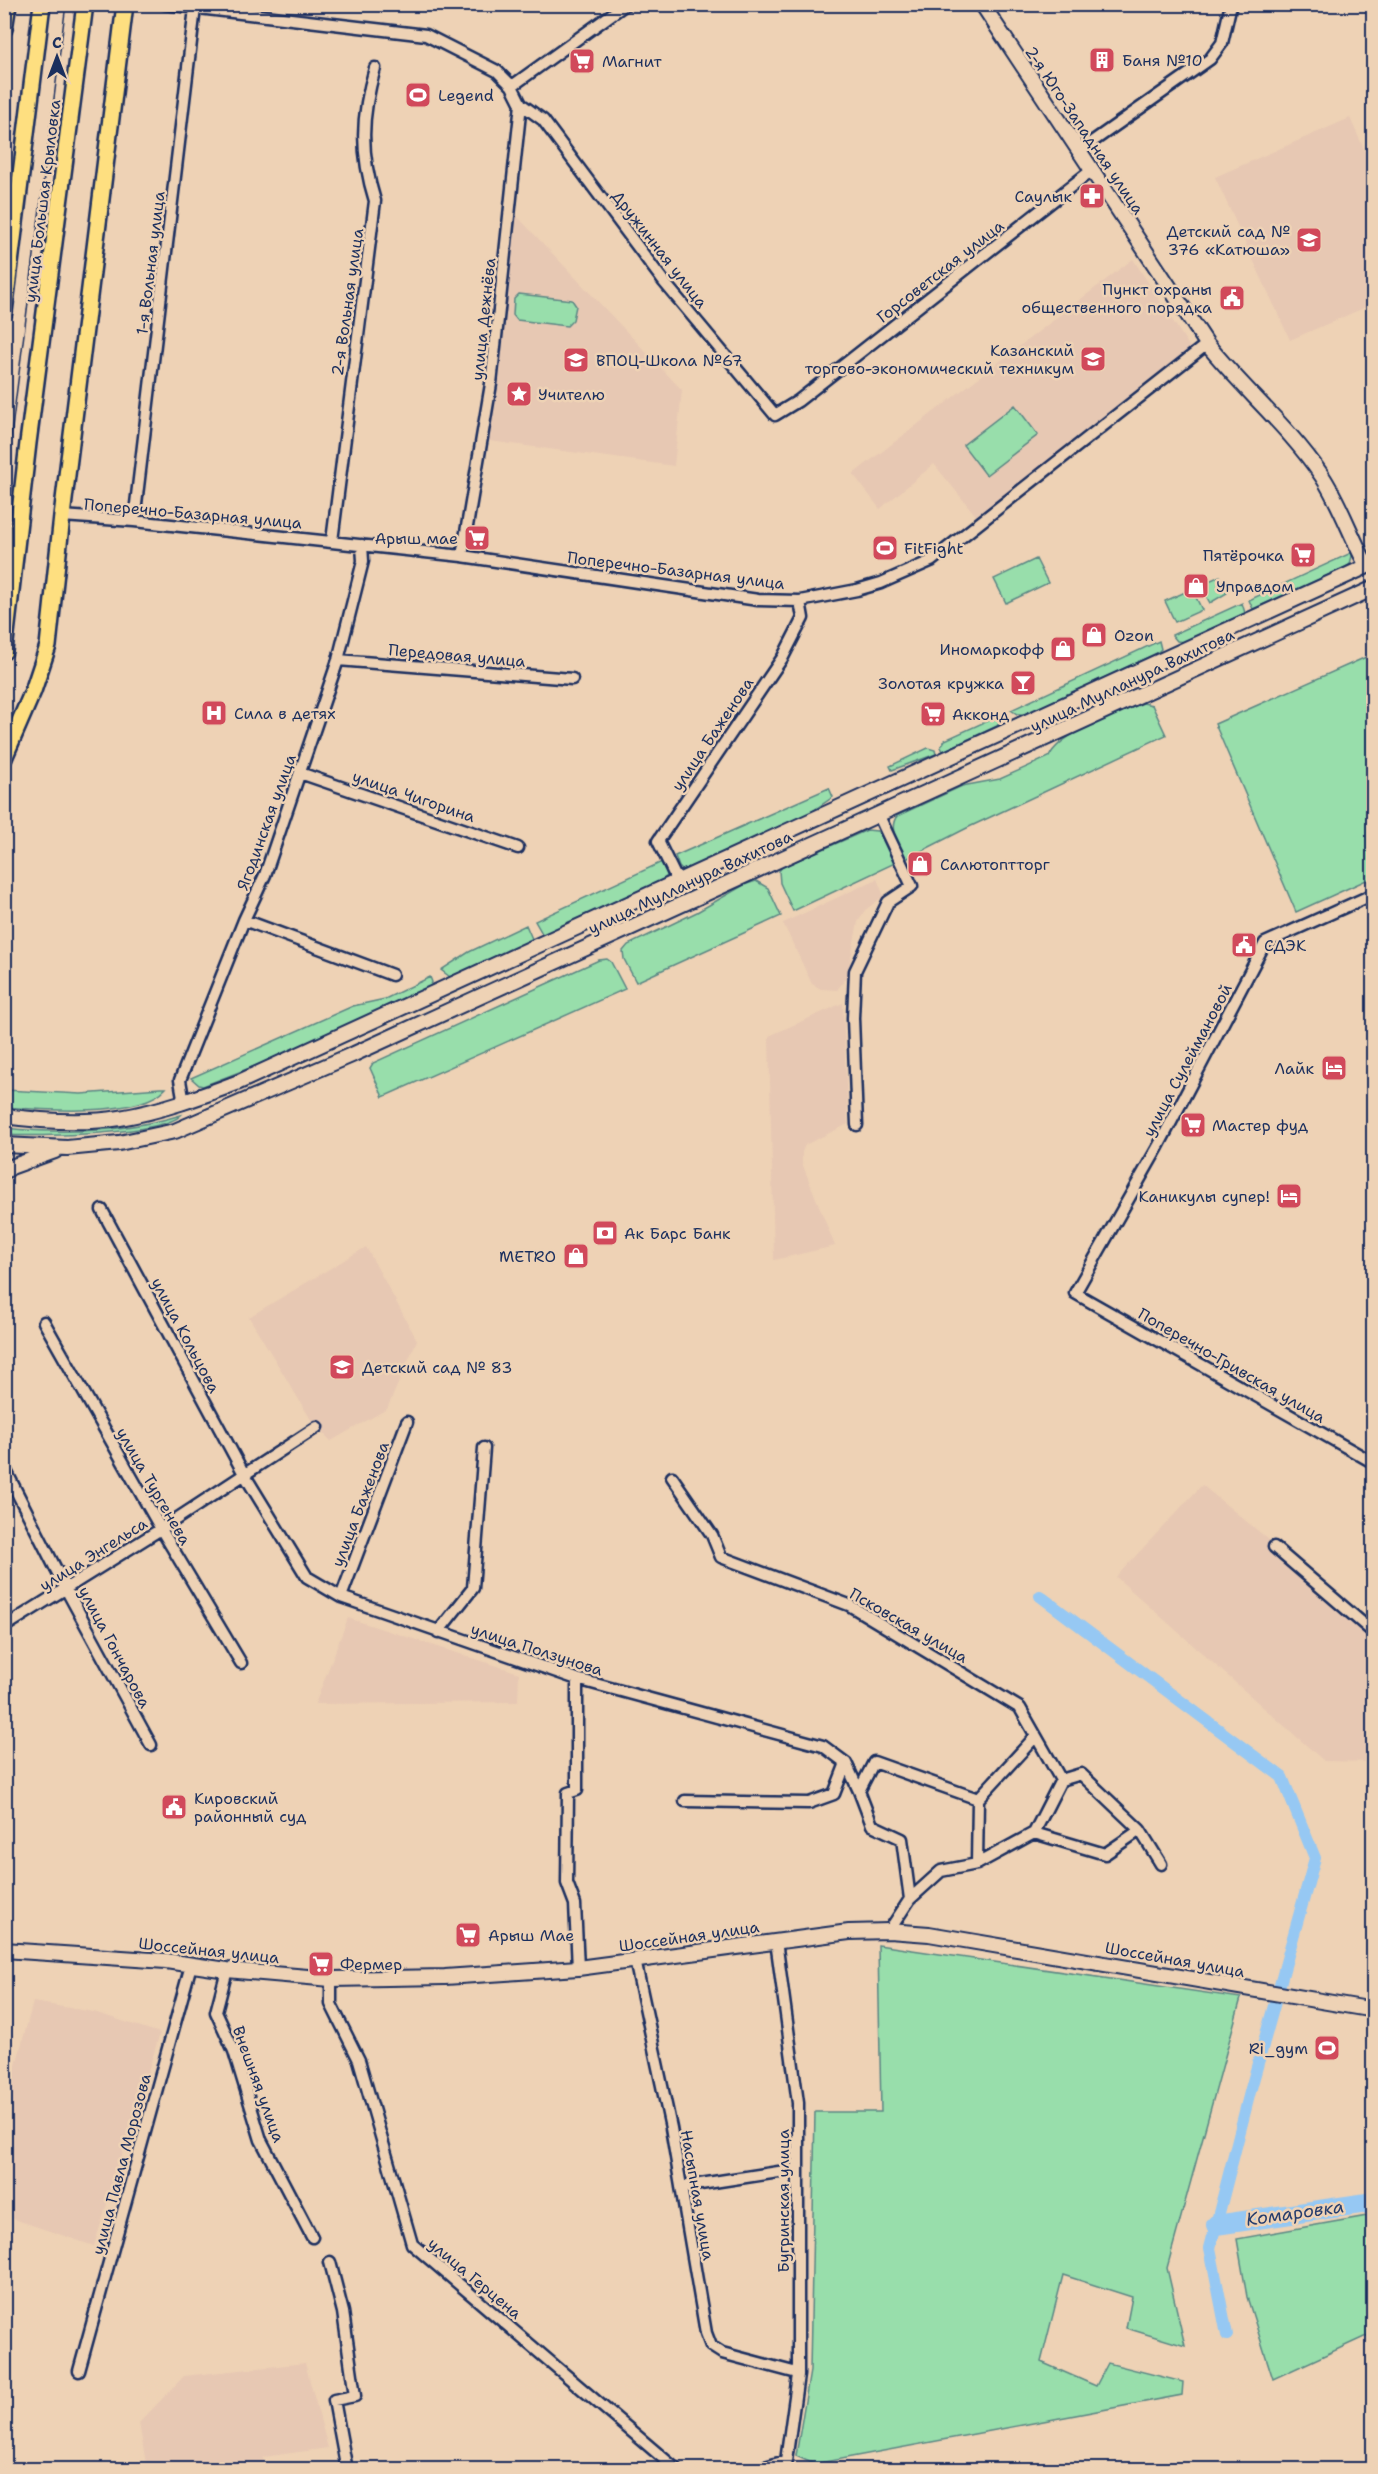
<svg xmlns="http://www.w3.org/2000/svg" width="1378" height="2474" font-family="'Shantell Sans',sans-serif">
	<style>
		.built { fill: #e7c8b3 }
		.green { fill: #98deab; stroke: #5a8684; stroke-width: 1.5 }
		.lines { fill: none; stroke-linecap: round; stroke-linejoin: round }
		.canal { stroke: #96c8f3; stroke-width: 12 }
		.river { stroke: #96c8f3; stroke-width: 20 }
		.street-casing { stroke: #1b2f5e; stroke-width: 15 }
		.secondary-casing { stroke: #1b2f5e; stroke-width: 18 }
		.primary-casing { stroke: #1b2f5e; stroke-width: 20 }
		.street { stroke: #eed2b5; stroke-width: 10 }
		.secondary { stroke: #eed2b5; stroke-width: 14 }
		.primary { stroke: #fedf80; stroke-width: 15 }
		.tram { stroke: #1b2f5e; stroke-width: 1.5 }
		.labels { text-anchor: middle; stroke-width: 5; stroke-linejoin: round; paint-order: stroke }
		.poi-label { font-size: 16px; fill: #1b2f5e; stroke: #eed2b5; text-anchor: start }
		.street-label { font-size: 16px; fill: #1b2f5e; stroke: #eed2b5 }
		.water-label { font-size: 18px; font-style: italic; fill: #273e6d; stroke: #eed2b5 }
	</style>
	<rect width="100%" height="100%" fill="#eed2b5"/>
	<filter id="ink" filterUnits="userSpaceOnUse"><feTurbulence type="fractalNoise" baseFrequency=".0167" numOctaves="2"/><feDisplacementMap in="SourceGraphic" scale="12" xChannelSelector="R" yChannelSelector="G"/><feConvolveMatrix kernelMatrix="1 2 1 2 8 2 1 2 1" color-interpolation-filters="sRGB"/></filter>
	<g filter="url(#ink)">
		<path class="built" d="M1350 118 1373 169V304L1290 340 1215 177Z
			M514 213 682 390 674 466 489 441Z
			M1133 259 1191 349 977 517 934 464 880 509 853 474Z
			M877 879 884 896 865 910 858 922 847 977 837 990 821 989 812 984 783 923Z
			M843 1003 848 1124 805 1145 802 1152V1163L835 1246 774 1260 769 1036Z
			M366 1247 417 1340 387 1409 331 1441 313 1423 249 1317Z
			M1202 1485 1373 1625V1762L1324 1761 1116 1577Z
			M348 1618 519 1673 518 1702 315 1704Z
			M33 2002 94 2012 160 2033 94 2246 5 2216V2106Z
			M305 2363 328 2448 263 2457 264 2469H147L139 2423 184 2376Z"/>
		<path class="green" d="M519 294 572 300 576 306 573 320 567 326 517 320 513 315 514 299Z
			M1015 405 1038 435 986 475 963 445Z
			M1353 552 1350 564 1344 568 1253 609 1249 600Z
			M1036 559 1048 583 1006 603 994 579Z
			M1220 576 1227 593 1210 603 1200 585Z
			M1192 589 1202 610 1175 622 1165 601Z
			M1242 603 1245 613 1184 642 1177 641 1172 635Z
			M1159 641 1161 649 1157 653 1026 714H1017L1011 710Z
			M1373 654V877L1296 912 1215 724Z
			M1143 703 1152 705 1166 735 969 827 906 859C900 847 887 829 897 816L962 786 1000 779 1049 757C1060 732 1117 714 1143 703Z
			M1000 715 1001 719 997 726 943 751 941 747 945 740Z
			M928 748 935 750 936 754 892 770 890 766Z
			M829 788 833 797 808 814 688 868 682 870 679 867 675 856Z
			M867 830 877 831 883 837 895 863 793 911 780 883 779 871 782 867Z
			M664 861 667 876 662 880 543 935 535 921Z
			M756 881 768 888 781 916 636 982 624 959 623 951 628 945 697 912 744 885Z
			M526 925 533 941 450 977 441 970 469 952Z
			M607 959 611 962 625 989 383 1097 370 1068 373 1063 599 960Z
			M430 977 432 982 430 988 268 1061 203 1086 199 1085 191 1078 353 1006 385 999Z
			M160 1088H166C140 1118 42 1110 5 1107V1090L81 1094Z
			M181 1115C162 1135 36 1137 5 1135V1128C62 1134 125 1132 181 1115Z
			M878 1945 1241 1998 1167 2268 1185 2346 1126 2328 1132 2297 1063 2275 1041 2362 1096 2386 1108 2363 1183 2382 1182 2395 814 2464 796 2456 810 2371 815 2112H881Z
			M1373 2215V2333L1273 2379 1247 2297 1237 2239Z"/>
		<g class="lines">
			<path class="canal" d="M1040 1596 1282 1777 1315 1858 1250 2092 1210 2248 1227 2335"/>
			<path class="river" d="M1216 2225 1374 2202"/>
			<g class="street-casing">
				<path id="street" d="M165 4 426 35 497 71 512 86 521 104 491 384 462 556
					M512 86 626 4
					M521 104 543 120 664 282 775 415 798 401 1092 170
					M1079 151 1210 59 1222 43 1231 4
					M62 516 134 521 462 556 758 600 800 601 857 590 881 583 931 561 1207 344
					M134 521 195 8
					M332 541 375 201C360 153 361 116 375 68
					M338 660 572 679
					M300 773 518 848
					M678 882 658 841 783 657 803 618 800 601
					M1374 894 1265 943 1158 1147 1075 1293 1374 1463
					M244 920 392 975
					M184 1103 180 1080 244 920 265 875 338 660 363 561 362 545
					M857 1125 853 1018 855 971 888 902 912 886 878 814
					M102 1210 244 1474 307 1577 341 1597 577 1679 823 1746 846 1763 859 1791 874 1762 978 1799 977 1864 941 1871 910 1899 889 1931
					M44 1322 161 1529 241 1663
					M4 1467 66 1589 151 1745
					M672 1477 712 1535 721 1557 849 1605 1020 1708 1061 1780 1081 1774 1140 1830 1105 1854 1034 1833 977 1864
					M1274 1547 1374 1633
					M341 1597 407 1422
					M4 1627 161 1529 317 1427
					M438 1632 473 1588 484 1448
					M577 1679V1790L568 1793 567 1883 575 1904 578 1968
					M859 1791 872 1825 902 1839 910 1899
					M978 1799 1035 1737
					M685 1801 809 1803 834 1794 846 1763
					M1140 1830 1161 1864
					M1034 1833 1061 1780
					M635 1960 671 2128 706 2333 711 2346 722 2353 797 2373
					M227 1970 216 2012 234 2051 261 2140 312 2237
					M331 1979V2004L359 2060 412 2244 677 2470
					M681 2187 798 2169
					M330 2262 343 2312 355 2396 334 2400 347 2470
					M79 2371 191 1965
					M754 2470 786 2461 798 2375V2103L776 1941"/>
			</g>
			<g class="secondary-casing">
				<path id="secondary" d="M982 4 1207 344C1243 389 1289 427 1322 476 1340 503 1351 537 1367 566
					M4 1116C41 1121 83 1124 120 1118 161 1111 200 1097 239 1082L1374 563
					M4 1145 67 1148 119 1143 175 1131 354 1054 1374 588
					M4 1172 11 1167 55 1151
					M4 1950 166 1961 227 1970 331 1979 445 1977 578 1968 849 1932 889 1931 929 1934 1374 2010"/>
			</g>
			<g class="primary-casing">
				<path id="primary" d="M4 29 8 4
					M4 312 42 4
					M4 651 28 443 85 4
					M4 758 33 691 48 646 62 516 125 4"/>
			</g>
			<use href="#street" class="street"/>
			<use href="#secondary" class="secondary"/>
			<use href="#primary" class="primary"/>
			<path class="tram" d="M4 491 66 4"/>
		</g>
	</g>
	<defs>
		<g id="building-square" transform="scale(1.35)"><rect x="-9" y="-9" width="18" height="18" rx="4" fill="#d1495b" stroke="#eed2b5"/><path d="M-4-6H4V6H1V3H-1V6H-4ZM-2.5-4.3h1.7v1.8h-1.7ZM.8-4.3h1.7v1.8H.8ZM-2.5-1h1.7V.8h-1.7ZM.8-1h1.7V.8H.8Z" fill="#fff"/></g>
		<g id="supermarket-square" transform="scale(1.35)"><rect x="-9" y="-9" width="18" height="18" rx="4" fill="#d1495b" stroke="#eed2b5"/><path d="M-6-5.5h2.5l.6 2H6L4.5 2H-2.5L-4.4-4H-6ZM-1.5 3.2a1.3 1.3 0 1 0 .1 0ZM3 3.2a1.3 1.3 0 1 0 .1 0Z" fill="#fff"/></g>
		<g id="stadium-square" transform="scale(1.35)"><rect x="-9" y="-9" width="18" height="18" rx="4" fill="#d1495b" stroke="#eed2b5"/><path d="M0-5a6.5 5 0 1 0 0 10a6.5 5 0 1 0 0-10ZM-3.5-1.8h7v3.6h-7Z" fill="#fff"/></g>
		<g id="pharmacy-square" transform="scale(1.35)"><rect x="-9" y="-9" width="18" height="18" rx="4" fill="#d1495b" stroke="#eed2b5"/><path d="M-2-6h4v4h4v4h-4v4h-4v-4h-4v-4h4Z" fill="#fff"/></g>
		<g id="school-square" transform="scale(1.35)"><rect x="-9" y="-9" width="18" height="18" rx="4" fill="#d1495b" stroke="#eed2b5"/><path d="M0-5L7-2L0 1L-7-2ZM-4 1L0 2.5L4 1V4Q0 6-4 4Z" fill="#fff"/></g>
		<g id="civic-square" transform="scale(1.35)"><rect x="-9" y="-9" width="18" height="18" rx="4" fill="#d1495b" stroke="#eed2b5"/><path d="M-.6-6.5H3V-4.5H.6V-3L4-1V1h2V6H-6V1h2V-1L-.6-3ZM-1.2 2.5V6h2.4V2.5Z" fill="#fff"/></g>
		<g id="university-square" transform="scale(1.35)"><rect x="-9" y="-9" width="18" height="18" rx="4" fill="#d1495b" stroke="#eed2b5"/><path d="M0-5L7-2L0 1L-7-2ZM-4 1L0 2.5L4 1V4Q0 6-4 4Z" fill="#fff"/></g>
		<g id="sight-square" transform="scale(1.35)"><rect x="-9" y="-9" width="18" height="18" rx="4" fill="#d1495b" stroke="#eed2b5"/><path d="M0-6L1.8-2.2L6-1.7L2.9 1.2L3.7 5.4L0 3.3L-3.7 5.4L-2.9 1.2L-6-1.7L-1.8-2.2Z" fill="#fff"/></g>
		<g id="shop-square" transform="scale(1.35)"><rect x="-9" y="-9" width="18" height="18" rx="4" fill="#d1495b" stroke="#eed2b5"/><path d="M-5-2.5h2.3a2.7 3.5 0 0 1 5.4 0H5L5.5 6h-11ZM-1.5-2.5h3a1.5 2.3 0 0 0-3 0Z" fill="#fff"/></g>
		<g id="bar-square" transform="scale(1.35)"><rect x="-9" y="-9" width="18" height="18" rx="4" fill="#d1495b" stroke="#eed2b5"/><path d="M-6-5H6L.8 .8V4.5H3.5V6h-7V4.5H-.8V.8Z" fill="#fff"/></g>
		<g id="hospital-square" transform="scale(1.35)"><rect x="-9" y="-9" width="18" height="18" rx="4" fill="#d1495b" stroke="#eed2b5"/><path d="M-5-5h3v3.5h4V-5h3V5h-3V1.5h-4V5h-3Z" fill="#fff"/></g>
		<g id="hotel-square" transform="scale(1.35)"><rect x="-9" y="-9" width="18" height="18" rx="4" fill="#d1495b" stroke="#eed2b5"/><path d="M-6-4.5h1.5V1H6V5H4.5V3h-9V5H-6ZM-4 0a1.8 1.8 0 1 1 3.6 0ZM.5 0V-2.5h3Q6-2.5 6 0Z" fill="#fff"/></g>
		<g id="bank-square" transform="scale(1.35)"><rect x="-9" y="-9" width="18" height="18" rx="4" fill="#d1495b" stroke="#eed2b5"/><path d="M-6-4H6V4H-6ZM0-2.3a2.3 2.3 0 1 0 0 4.6a2.3 2.3 0 1 0 0-4.6Z" fill="#fff"/></g>
	</defs>
	<g fill-rule="evenodd">
		<use href="#building-square" x="1102" y="60"/>
		<use href="#supermarket-square" x="582" y="61"/>
		<use href="#stadium-square" x="418" y="95"/>
		<use href="#pharmacy-square" x="1092" y="196"/>
		<use href="#school-square" x="1309" y="240"/>
		<use href="#civic-square" x="1232" y="298"/>
		<use href="#university-square" x="1093" y="359"/>
		<use href="#school-square" x="576" y="360"/>
		<use href="#sight-square" x="519" y="394"/>
		<use href="#supermarket-square" x="477" y="538"/>
		<use href="#stadium-square" x="885" y="548"/>
		<use href="#supermarket-square" x="1303" y="555"/>
		<use href="#shop-square" x="1196" y="586"/>
		<use href="#shop-square" x="1094" y="635"/>
		<use href="#shop-square" x="1063" y="649"/>
		<use href="#bar-square" x="1023" y="683"/>
		<use href="#hospital-square" x="214" y="713"/>
		<use href="#supermarket-square" x="933" y="714"/>
		<use href="#shop-square" x="920" y="864"/>
		<use href="#civic-square" x="1244" y="945"/>
		<use href="#hotel-square" x="1334" y="1068"/>
		<use href="#supermarket-square" x="1193" y="1125"/>
		<use href="#hotel-square" x="1289" y="1196"/>
		<use href="#bank-square" x="605" y="1233"/>
		<use href="#shop-square" x="576" y="1256"/>
		<use href="#school-square" x="342" y="1367"/>
		<use href="#civic-square" x="174" y="1807"/>
		<use href="#supermarket-square" x="468" y="1935"/>
		<use href="#supermarket-square" x="321" y="1964"/>
		<use href="#stadium-square" x="1327" y="2048"/>
	</g>
	<g class="labels">
		<g class="poi-label">
			<text x="1122" y="66">Баня №10</text>
			<text x="602" y="67">Магнит</text>
			<text x="438" y="101">Legend</text>
			<text x="1072" y="202" text-anchor="end">Саулык</text>
			<text x="1290" y="237" text-anchor="end">Детский сад №<tspan x="1290" dy="18">376 «Катюша»</tspan></text>
			<text x="1212" y="295" text-anchor="end">Пункт охраны<tspan x="1212" dy="18">общественного порядка</tspan></text>
			<text x="1074" y="356" text-anchor="end">Казанский<tspan x="1074" dy="18">торгово-экономический техникум</tspan></text>
			<text x="596" y="366">ВПОЦ-Школа №67</text>
			<text x="538" y="400">Учителю</text>
			<text x="458" y="544" text-anchor="end">Арыш мае</text>
			<text x="904" y="554">FitFight</text>
			<text x="1284" y="561" text-anchor="end">Пятёрочка</text>
			<text x="1216" y="592">Управдом</text>
			<text x="1114" y="641">Ozon</text>
			<text x="1044" y="655" text-anchor="end">Иномаркофф</text>
			<text x="1004" y="689" text-anchor="end">Золотая кружка</text>
			<text x="234" y="719">Сила в детях</text>
			<text x="952" y="720">Акконд</text>
			<text x="940" y="870">Салютоптторг</text>
			<text x="1264" y="951">СДЭК</text>
			<text x="1314" y="1074" text-anchor="end">Лайк</text>
			<text x="1212" y="1131">Мастер фуд</text>
			<text x="1270" y="1202" text-anchor="end">Каникулы супер!</text>
			<text x="624" y="1239">Ак Барс Банк</text>
			<text x="556" y="1262" text-anchor="end">METRO</text>
			<text x="362" y="1373">Детский сад № 83</text>
			<text x="194" y="1804">Кировский<tspan x="194" dy="18">районный суд</tspan></text>
			<text x="488" y="1941">Арыш Мае</text>
			<text x="340" y="1970">Фермер</text>
			<text x="1308" y="2054" text-anchor="end">Ri_gym</text>
		</g>
		<g class="street-label">
			<text transform="translate(1085 130) rotate(56)" y="6">2-я Юго-Западная улица</text>
			<text transform="translate(42 201) rotate(-83)" y="6">улица Большая Крыловка</text>
			<text transform="translate(660 249) rotate(52)" y="6">Дружинная улица</text>
			<text transform="translate(150 263) rotate(-83)" y="6">1-я Вольная улица</text>
			<text transform="translate(940 271) rotate(-38)" y="6">Горсоветская улица</text>
			<text transform="translate(347 302) rotate(-82)" y="6">2-я Вольная улица</text>
			<text transform="translate(483 319) rotate(-84)" y="6">улица Дежнёва</text>
			<text transform="translate(193 513) rotate(5)" y="6">Поперечно-Базарная улица</text>
			<text transform="translate(676 570) rotate(7)" y="6">Поперечно-Базарная улица</text>
			<text transform="translate(457 655) rotate(5)" y="6">Передовая улица</text>
			<text transform="translate(1132 680) rotate(-25)" y="6">улица Мулланура Вахитова</text>
			<text transform="translate(712 734) rotate(-56)" y="6">улица Баженова</text>
			<text transform="translate(414 796) rotate(19)" y="6">улица Чигорина</text>
			<text transform="translate(266 822) rotate(-70)" y="6">Ягодинская улица</text>
			<text transform="translate(690 882) rotate(-25)" y="6">улица Мулланура Вахитова</text>
			<text transform="translate(1187 1060) rotate(-62)" y="6">улица Сулеймановой</text>
			<text transform="translate(186 1335) rotate(62)" y="6">улица Кольцова</text>
			<text transform="translate(1232 1365) rotate(30)" y="6">Поперечно-Гривская улица</text>
			<text transform="translate(154 1486) rotate(60)" y="6">улица Тургенева</text>
			<text transform="translate(360 1504) rotate(-69)" y="6">улица Баженова</text>
			<text transform="translate(93 1554) rotate(-32)" y="6">улица Энгельса</text>
			<text transform="translate(909 1625) rotate(30)" y="6">Псковская улица</text>
			<text transform="translate(115 1647) rotate(62)" y="6">улица Гончарова</text>
			<text transform="translate(537 1649) rotate(18)" y="6">улица Ползунова</text>
			<text transform="translate(689 1936) rotate(-8)" y="6">Шоссейная улица</text>
			<text transform="translate(209 1950) rotate(6)" y="6">Шоссейная улица</text>
			<text transform="translate(1175 1959) rotate(10)" y="6">Шоссейная улица</text>
			<text transform="translate(259 2084) rotate(70)" y="6">Внешняя улица</text>
			<text transform="translate(121 2164) rotate(-75)" y="6">улица Павла Морозова</text>
			<text transform="translate(698 2195) rotate(80)" y="6">Насыпная улица</text>
			<text transform="translate(783 2201) rotate(-90)" y="6">Бугринская улица</text>
			<text transform="translate(475 2278) rotate(40)" y="6">улица Герцена</text>
		</g>
		<g class="water-label">
			<text transform="translate(1295 2213) rotate(-8)" y="6">Комаровка</text>
		</g>
	</g>
	<rect width="1378" height="2474" fill="none" stroke="#eed2b5" stroke-width="24"/>
	<rect x="12" y="12" width="1354" height="2450" fill="none" stroke="#1b2f5e" stroke-width="2" filter="url(#ink)"/>
	<g transform="translate(57 57)" stroke="#eed2b5" stroke-width="4.5" paint-order="stroke">
	<path d="M0-4.5L10 22L0 15L-10 22Z" fill="#1b2f5e"/>
	<text y="-9" font-size="16" font-weight="bold" text-anchor="middle" fill="#1b2f5e">С</text>
	</g>
</svg>
